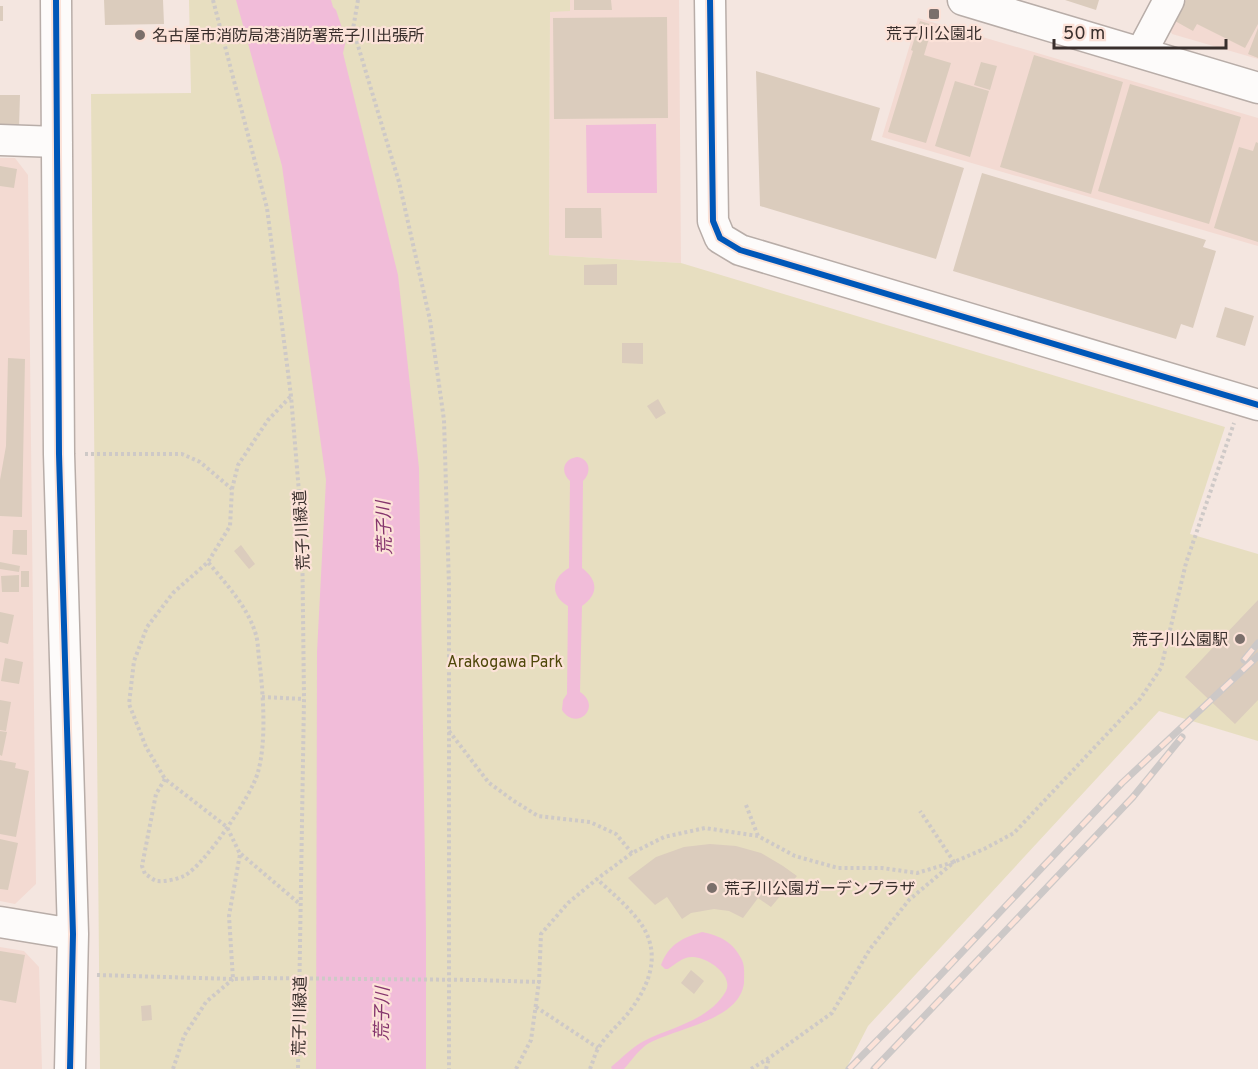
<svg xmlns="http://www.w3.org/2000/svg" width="1258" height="1069" font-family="Overpass,'Noto Sans JP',sans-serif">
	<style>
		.built { fill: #f3dad2 }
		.green { fill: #e7dec0 }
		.water { fill: #f1bcd9 }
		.building { fill: #dbccbd }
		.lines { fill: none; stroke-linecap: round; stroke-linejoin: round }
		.minor-casing { stroke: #b8ada8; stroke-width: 33 }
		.path { stroke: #cec9c7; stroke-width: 4; stroke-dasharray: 3 3; stroke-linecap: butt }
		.minor { stroke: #fdfbfa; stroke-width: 30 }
		.rail-casing { stroke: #ccc8c7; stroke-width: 7 }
		.rail { stroke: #fce2d8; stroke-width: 4.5; stroke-dasharray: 14; stroke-linecap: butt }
		.path-bridge { stroke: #cec9c7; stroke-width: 4; stroke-dasharray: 3 3; stroke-linecap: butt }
		.cycleway-casing { stroke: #fce2d8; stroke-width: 10 }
		.cycleway { stroke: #0057b8; stroke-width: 6 }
		.poi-dot { fill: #7a6f6b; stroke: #fce2d8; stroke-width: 2 }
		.labels { text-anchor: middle; stroke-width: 4.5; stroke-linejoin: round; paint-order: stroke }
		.poi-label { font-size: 16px; fill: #392f2c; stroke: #fce2d8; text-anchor: start }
		.street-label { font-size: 16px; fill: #392f2c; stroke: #fce2d8 }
		.park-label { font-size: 16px; fill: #4f480a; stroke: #fce2d8 }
		.water-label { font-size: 18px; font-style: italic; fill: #85356d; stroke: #fce2d8 }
	</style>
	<rect width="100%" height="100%" fill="#f4e6e0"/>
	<path class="built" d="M570 0H679L681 263 549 255 550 11H570Z
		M1177 0H1258V59L1172 34 1166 22Z
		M918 18 1258 118V246L882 137Z
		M0 158H15L28 175 36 884 15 904 0 901Z
		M0 947 24 951 39 967 42 1069H0Z"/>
	<path class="green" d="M189 0H570V11L550 12 549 255 681 263 1225 427 1190 534 1258 554V741L1159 711 868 1026 846 1069H100L91 94 191 93Z"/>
	<path class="water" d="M236 0H331L333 7 336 10 346 40 343 53 398 275 419 468 426 931V1069H316L317 652 326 480 282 166Z
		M656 124 657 193H587L586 125Z
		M577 457C590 459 592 472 583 481L582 568C598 580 599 594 582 606L580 692C603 707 576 732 562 710L563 700 567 694 568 606C550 596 551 578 569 568L570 481C560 472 563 459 577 457Z
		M702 932C721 936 733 942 742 960 745 967 744 975 744 983 739 1022 673 1028 646 1045 638 1051 631 1061 624 1069H612L611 1067C621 1059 632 1047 644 1041 671 1027 709 1021 726 991 734 975 706 956 692 957 682 957 676 964 668 969H665L661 965C669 944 682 938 702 932Z"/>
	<path class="building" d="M104 0H163L164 24 105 25Z
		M574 0H611L612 10H574Z
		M1065 0H1099L1096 10Z
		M1186 0H1258V24L1245 48 1197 24 1193 31 1175 21Z
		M0 6H3V21H0Z
		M667 17 668 118 554 119 553 18Z
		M920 21 933 25 924 55 951 63 926 143 888 132 913 51 911 50Z
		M1258 28V58L1248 54Z
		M1034 55 1123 82 1091 194 1000 167Z
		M981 62 997 66 990 90 974 85Z
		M756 71 880 108 871 140 964 168 936 259 760 206Z
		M955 81 989 91 970 157 935 146Z
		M1130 84 1241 117 1209 224 1098 191Z
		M0 95H20L19 128 0 127Z
		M1256 142 1258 143V242L1214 228 1239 147 1253 151Z
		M0 166 17 169 14 188 0 186Z
		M982 173 1206 240 1203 247 1216 251 1193 328 1181 324 1176 339 953 271Z
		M565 208H601L602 238H565Z
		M617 264V285H584V265Z
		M1225 307 1254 316 1245 346 1216 337Z
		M622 343H643V364L622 363Z
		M8 358 25 359 22 517 0 516V480L6 446Z
		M658 399 666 413 656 419 647 406Z
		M13 530H27V555L12 554Z
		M241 545 255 564 249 569 234 551Z
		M0 562 20 566 19 572 0 569Z
		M21 571H29V587H21Z
		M19 575V592H2L1 576Z
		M1258 600V700L1235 724 1185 677Z
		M0 612 14 615 8 644 0 642Z
		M5 658 23 662 19 684 1 681Z
		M0 700 11 702 6 731 0 730Z
		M0 731 7 732 2 756 0 755Z
		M0 760 16 763 15 768 29 771 16 837 0 834Z
		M0 839 18 843 8 890 0 889Z
		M710 844 736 846 761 853 783 866 797 876 771 907 758 898 743 918 729 911 714 909 691 913 682 919 667 897 655 905 628 878 656 857 684 847Z
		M0 951 25 955 16 1003 0 1000Z
		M691 970 704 981 694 994 681 983Z
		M151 1005 152 1020 142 1021 141 1006Z"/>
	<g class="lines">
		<g class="minor-casing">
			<path id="minor" d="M56 0 59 454 73 934 70 1069
				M710 0 713 221 720 238 740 250 1258 405
				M963 0 1258 88
				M1141 53 1169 0
				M0 140 57 142
				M0 922 73 934"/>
		</g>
		<path class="path" d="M213 0 267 208 291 396 302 528 304 699 298 1069
			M358 0 353 29 399 182 430 320 444 420 449 585V1069
			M85 454H182L200 462 232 489 230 526 208 562 173 593 147 627 134 661 129 704 146 747 165 779 227 827 240 854 229 916 233 979
			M232 489 238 465 268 420 291 396
			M262 697 304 699
			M449 731 489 783 514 801 538 816 590 822 616 834 632 853
			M165 779 156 794 142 866 145 874C149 876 153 880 157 881 165 882 177 879 184 876 205 865 252 795 258 772 267 740 263 691 259 658 258 650 258 642 256 635 248 607 226 584 208 562
			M746 805 758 836
			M241 854 301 905
			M97 975 233 979 256 978
			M478 980 539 982 541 934 568 903 597 879 632 853 664 837 705 828 758 836 795 856 838 868H882L917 873 954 862 984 849 1014 833 1140 699 1161 668 1186 563 1234 423
			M536 1007 598 1048
			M173 1069 184 1036 206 1002 233 979
			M516 1069 531 1040 539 982
			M590 1069C593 1062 595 1053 599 1047 607 1034 620 1024 629 1012 653 981 663 947 634 915 623 902 610 891 597 879
			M751 1069 769 1058 832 1013 870 949 909 900 954 862 920 811
			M766 1069 769 1058"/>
		<use href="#minor" class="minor"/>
		<g class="rail-casing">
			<path id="rail" d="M1244 660 1258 643
				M849 1069 914 1003 1122 783 1258 656
				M874 1069 1133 797 1182 737"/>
		</g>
		<use href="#rail" class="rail"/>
		<path class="path-bridge" d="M256 978 478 980"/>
		<g class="cycleway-casing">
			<path id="cycleway" d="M56 0 59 454 73 934 70 1069
				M710 0 713 221 720 238 740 250 1258 405"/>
		</g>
		<use href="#cycleway" class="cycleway"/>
	</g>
	<g class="poi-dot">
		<rect x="928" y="8" width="12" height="12" rx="3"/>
		<circle cx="140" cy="35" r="6"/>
		<circle cx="1240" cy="639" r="6"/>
		<circle cx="712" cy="888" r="6"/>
	</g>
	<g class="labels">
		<g class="poi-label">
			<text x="934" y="39" text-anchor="middle">荒子川公園北</text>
			<text x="152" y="41">名古屋市消防局港消防署荒子川出張所</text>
			<text x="1228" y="645" text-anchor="end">荒子川公園駅</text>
			<text x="724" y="894">荒子川公園ガーデンプラザ</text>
		</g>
		<g class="street-label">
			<text transform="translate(301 530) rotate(-93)" y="6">荒子川緑道</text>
			<text transform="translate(299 1016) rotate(-89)" y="6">荒子川緑道</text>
		</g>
		<g class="park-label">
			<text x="505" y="667">Arakogawa Park</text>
		</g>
		<g class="water-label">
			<text transform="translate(384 528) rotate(-92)" y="6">荒子川</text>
			<text transform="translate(382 1014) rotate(-89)" y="6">荒子川</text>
		</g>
	</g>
	<path d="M1054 39v9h172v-9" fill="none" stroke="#392f2c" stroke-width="3"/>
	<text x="1063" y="39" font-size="18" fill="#392f2c" stroke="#fce2d8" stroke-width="4.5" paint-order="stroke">50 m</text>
</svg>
